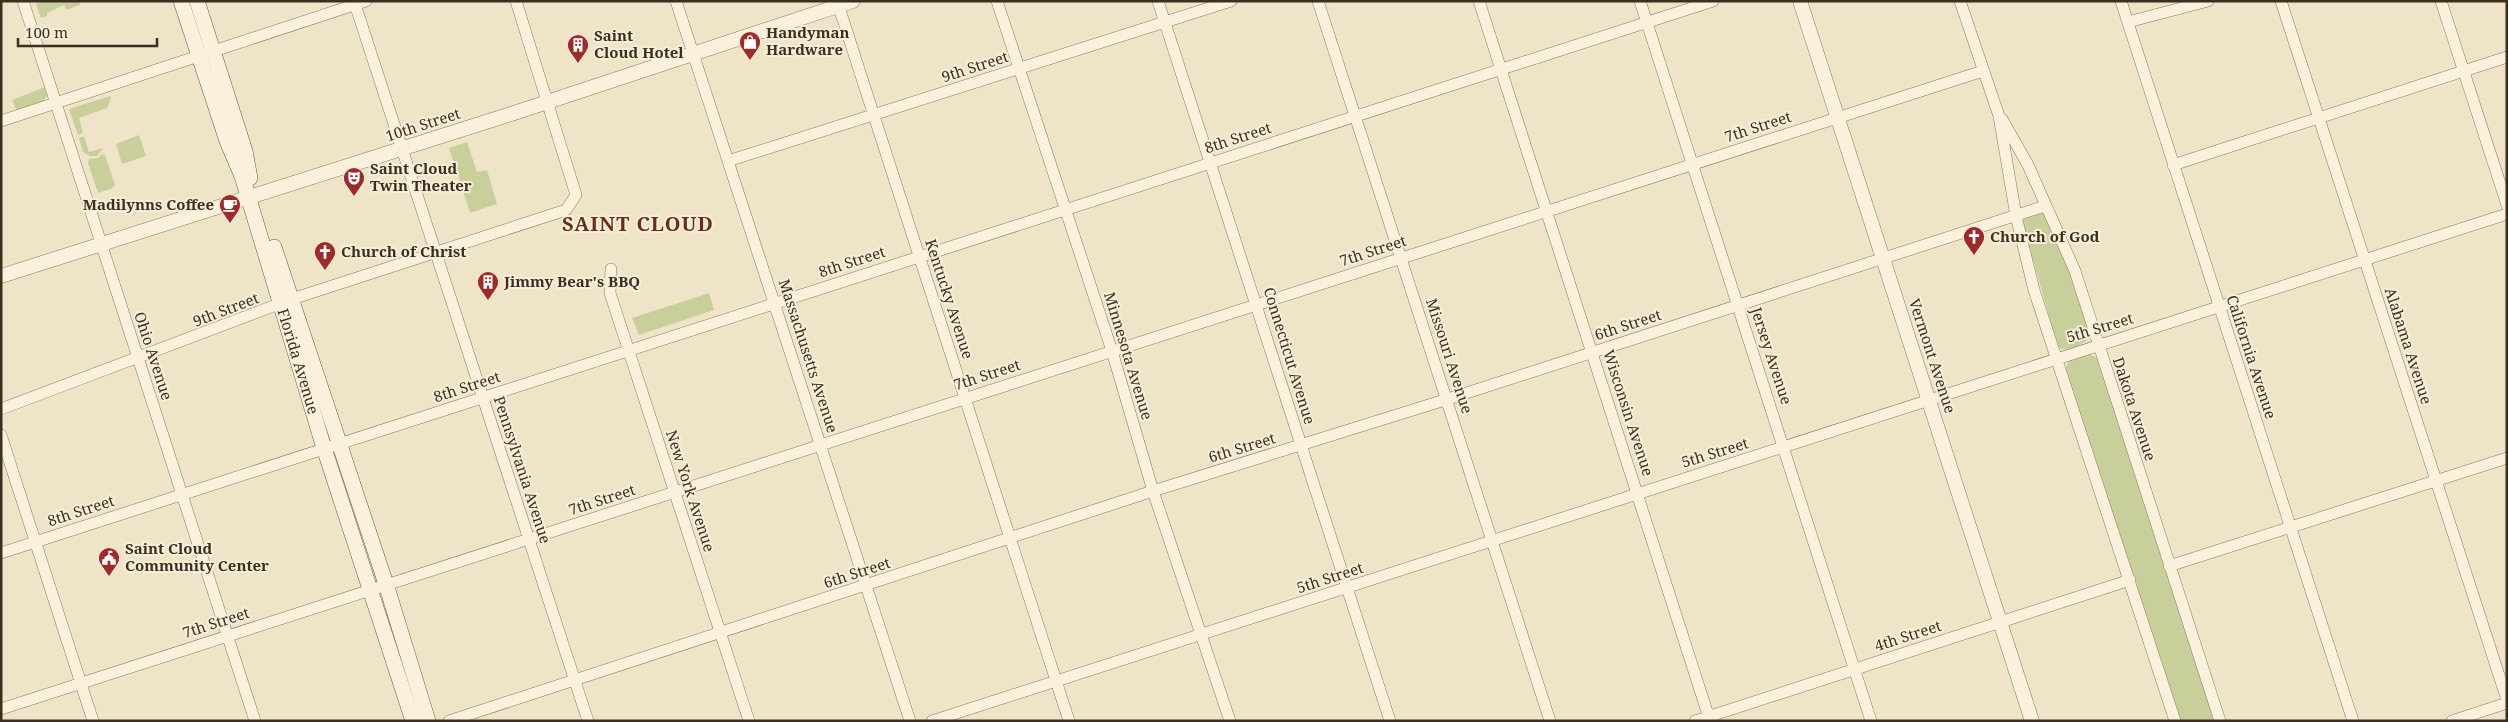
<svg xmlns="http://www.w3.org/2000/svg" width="2508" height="722" font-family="'Noto Serif',serif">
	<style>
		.green { fill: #c9cf9b }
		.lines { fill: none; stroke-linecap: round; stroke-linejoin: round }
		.minor-casing { stroke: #8d765c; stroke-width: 12 }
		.tertiary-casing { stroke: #8d765c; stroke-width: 15 }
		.secondary-casing { stroke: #6f573f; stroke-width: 16 }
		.minor { stroke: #faf1dc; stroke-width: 11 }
		.tertiary { stroke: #faf1dc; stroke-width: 14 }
		.secondary { stroke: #faf1dc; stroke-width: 15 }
		.labels { text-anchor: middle; stroke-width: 4; stroke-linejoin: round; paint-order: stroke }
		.poi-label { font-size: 15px; font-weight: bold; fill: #3d2e20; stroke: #f7eed8; text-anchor: start }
		.street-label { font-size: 15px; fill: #3d2e20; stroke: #f7eed8 }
		.district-label { font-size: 20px; font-weight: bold; letter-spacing: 1px; fill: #6b2e1e; stroke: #f7eed8 }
	</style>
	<rect width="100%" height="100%" fill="#f0e4c8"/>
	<path class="green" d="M35 1H79L80 5 66 10 64 5 47 13V16L41 18 36 4 39 3Z
		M45 87 47 96 43 102 17 111 12 100Z
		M110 96 111 99 107 108 79 118 83 133 78 135 69 109Z
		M139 135 146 156 122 164 116 144Z
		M84 136 89 152 103 148 97 156H90L83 152 79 138Z
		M467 142 477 172 487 170 497 204 470 213 449 148Z
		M102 154 105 155 115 185 113 188 98 193 88 163 89 159 98 158Z
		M2043 213 2047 215 2069 268 2091 335C2085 345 2068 351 2058 348L2024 228 2023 220 2032 214Z
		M709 293 714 310 639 335 632 318Z
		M2090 354 2098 359 2215 721H2179L2065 369 2070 358Z"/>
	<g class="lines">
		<g class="minor-casing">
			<path id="minor" d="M23 1 255 721
				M354 1 588 721
				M676 1 910 721
				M837 1 1069 721
				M997 1 1112 351 1153 491 1230 721
				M1158 1 1390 721
				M1318 1 1550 721
				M1479 1 1710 721
				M1640 1 1871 721
				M1960 1 1999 116 2016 216 2034 290 2175 721
				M2121 1 2353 721
				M2281 1 2507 700
				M2441 1 2507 205
				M2128 22 2208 1
				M2002 119 2028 165 2075 271 2220 721
				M1 121 366 1
				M728 161 1231 1
				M2173 165 2507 57
				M611 269 610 293 749 721
				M1 409 292 299 566 210 576 195 516 1
				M1 435 93 721
				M1 553 1713 1
				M2169 566 2507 458
				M1 709 1983 71
				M449 721 1153 491 1448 399 2045 206
				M932 721 2507 214
				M1695 721 2130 580
				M2452 721 2507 703"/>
		</g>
		<g class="tertiary-casing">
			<path id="tertiary" d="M1800 1 2032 721
				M1 276 511 114 853 1"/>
		</g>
		<g class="secondary-casing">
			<g id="secondary">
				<path id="s1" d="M181 1 227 141 242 176 324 448 413 721"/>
				<path d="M197 1 245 151 250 178"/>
				<path d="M274 247 386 584 428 721"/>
			</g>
		</g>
		<use href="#minor" class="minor"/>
		<use href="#tertiary" class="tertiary"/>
		<use href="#secondary" class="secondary"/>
	</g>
	<defs>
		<g id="shop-pin" transform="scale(1.125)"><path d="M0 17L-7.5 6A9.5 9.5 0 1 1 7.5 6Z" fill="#9e2a2b" stroke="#f7eed8"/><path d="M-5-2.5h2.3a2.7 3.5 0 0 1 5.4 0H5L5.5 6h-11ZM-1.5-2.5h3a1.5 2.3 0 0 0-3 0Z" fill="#fff"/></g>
		<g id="building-pin" transform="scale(1.125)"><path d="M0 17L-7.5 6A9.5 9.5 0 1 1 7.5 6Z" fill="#9e2a2b" stroke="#f7eed8"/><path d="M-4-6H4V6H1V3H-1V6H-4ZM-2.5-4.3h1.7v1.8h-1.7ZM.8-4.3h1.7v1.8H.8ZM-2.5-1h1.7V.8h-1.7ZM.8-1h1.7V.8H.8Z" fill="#fff"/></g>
		<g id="theatre-pin" transform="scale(1.125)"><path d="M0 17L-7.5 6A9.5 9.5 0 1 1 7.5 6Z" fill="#9e2a2b" stroke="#f7eed8"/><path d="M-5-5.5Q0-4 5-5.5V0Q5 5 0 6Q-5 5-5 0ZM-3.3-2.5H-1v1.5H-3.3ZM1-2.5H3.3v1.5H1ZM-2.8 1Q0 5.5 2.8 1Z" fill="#fff"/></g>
		<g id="cafe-pin" transform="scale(1.125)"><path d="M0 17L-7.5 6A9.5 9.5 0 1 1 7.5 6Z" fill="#9e2a2b" stroke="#f7eed8"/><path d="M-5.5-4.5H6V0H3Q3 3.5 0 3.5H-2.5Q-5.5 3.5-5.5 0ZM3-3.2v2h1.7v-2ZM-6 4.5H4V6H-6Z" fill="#fff"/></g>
		<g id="church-pin" transform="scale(1.125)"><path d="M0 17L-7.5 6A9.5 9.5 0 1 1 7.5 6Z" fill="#9e2a2b" stroke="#f7eed8"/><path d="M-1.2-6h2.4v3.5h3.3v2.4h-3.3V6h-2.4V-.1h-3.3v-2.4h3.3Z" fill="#fff"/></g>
		<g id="civic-pin" transform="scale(1.125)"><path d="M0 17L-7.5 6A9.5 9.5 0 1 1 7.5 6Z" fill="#9e2a2b" stroke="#f7eed8"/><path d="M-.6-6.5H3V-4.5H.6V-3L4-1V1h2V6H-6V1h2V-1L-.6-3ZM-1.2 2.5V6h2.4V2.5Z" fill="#fff"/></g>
	</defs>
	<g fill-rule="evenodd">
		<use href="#shop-pin" x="750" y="42"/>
		<use href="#building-pin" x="578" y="45"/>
		<use href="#theatre-pin" x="354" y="178"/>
		<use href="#cafe-pin" x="230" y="205"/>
		<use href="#church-pin" x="1974" y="237"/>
		<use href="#church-pin" x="325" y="252"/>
		<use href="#building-pin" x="488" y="282"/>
		<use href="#civic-pin" x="109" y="558"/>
	</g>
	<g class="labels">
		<g class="poi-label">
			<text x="766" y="38">Handyman<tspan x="766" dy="17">Hardware</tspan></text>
			<text x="594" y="41">Saint<tspan x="594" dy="17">Cloud Hotel</tspan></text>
			<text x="370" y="174">Saint Cloud<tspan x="370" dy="17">Twin Theater</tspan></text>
			<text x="214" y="210" text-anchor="end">Madilynns Coffee</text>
			<text x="1990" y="242">Church of God</text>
			<text x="341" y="257">Church of Christ</text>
			<text x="504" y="287">Jimmy Bear's BBQ</text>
			<text x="125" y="554">Saint Cloud<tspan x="125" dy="17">Community Center</tspan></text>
		</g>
		<g class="street-label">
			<text transform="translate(975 67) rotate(-18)" y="5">9th Street</text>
			<text transform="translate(423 125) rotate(-18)" y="5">10th Street</text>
			<text transform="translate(1758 127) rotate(-18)" y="5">7th Street</text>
			<text transform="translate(1238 138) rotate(-18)" y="5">8th Street</text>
			<text transform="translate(1373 251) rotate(-18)" y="5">7th Street</text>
			<text transform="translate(852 262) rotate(-18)" y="5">8th Street</text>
			<text transform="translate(949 299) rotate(72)" y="5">Kentucky Avenue</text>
			<text transform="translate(226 310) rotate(-21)" y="5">9th Street</text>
			<text transform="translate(1628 325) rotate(-18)" y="5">6th Street</text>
			<text transform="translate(2100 328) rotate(-17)" y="5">5th Street</text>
			<text transform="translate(2408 346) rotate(72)" y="5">Alabama Avenue</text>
			<text transform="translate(153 356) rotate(72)" y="5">Ohio Avenue</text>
			<text transform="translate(808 356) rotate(72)" y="5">Massachusetts Avenue</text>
			<text transform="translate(1128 356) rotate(73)" y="5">Minnesota Avenue</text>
			<text transform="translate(1289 356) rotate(73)" y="5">Connecticut Avenue</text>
			<text transform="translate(1449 356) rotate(72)" y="5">Missouri Avenue</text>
			<text transform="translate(1771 356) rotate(72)" y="5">Jersey Avenue</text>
			<text transform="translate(1932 356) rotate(72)" y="5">Vermont Avenue</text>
			<text transform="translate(2251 357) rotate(72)" y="5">California Avenue</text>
			<text dy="5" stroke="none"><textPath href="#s1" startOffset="379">Florida Avenue</textPath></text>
			<text transform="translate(987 375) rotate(-18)" y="5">7th Street</text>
			<text transform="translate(467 387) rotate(-18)" y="5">8th Street</text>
			<text transform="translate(2134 409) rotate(72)" y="5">Dakota Avenue</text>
			<text transform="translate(1628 413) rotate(72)" y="5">Wisconsin Avenue</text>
			<text transform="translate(1242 448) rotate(-17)" y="5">6th Street</text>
			<text transform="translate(1715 453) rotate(-17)" y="5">5th Street</text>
			<text transform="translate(522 470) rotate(72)" y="5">Pennsylvania Avenue</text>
			<text transform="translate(690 491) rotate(72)" y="5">New York Avenue</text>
			<text transform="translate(602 500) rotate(-18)" y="5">7th Street</text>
			<text transform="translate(81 511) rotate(-18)" y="5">8th Street</text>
			<text transform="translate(857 573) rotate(-18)" y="5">6th Street</text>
			<text transform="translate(1330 578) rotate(-18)" y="5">5th Street</text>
			<text transform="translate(216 623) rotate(-18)" y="5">7th Street</text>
			<text transform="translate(1908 636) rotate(-18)" y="5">4th Street</text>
		</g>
		<g class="district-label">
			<text x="638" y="231">SAINT CLOUD</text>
		</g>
	</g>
	<rect width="2508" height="722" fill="none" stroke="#3d2e20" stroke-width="5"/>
	<path d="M18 38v8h139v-8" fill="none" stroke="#3d2e20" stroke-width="2.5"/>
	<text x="25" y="38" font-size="15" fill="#3d2e20" stroke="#f7eed8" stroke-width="4" paint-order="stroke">100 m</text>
</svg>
